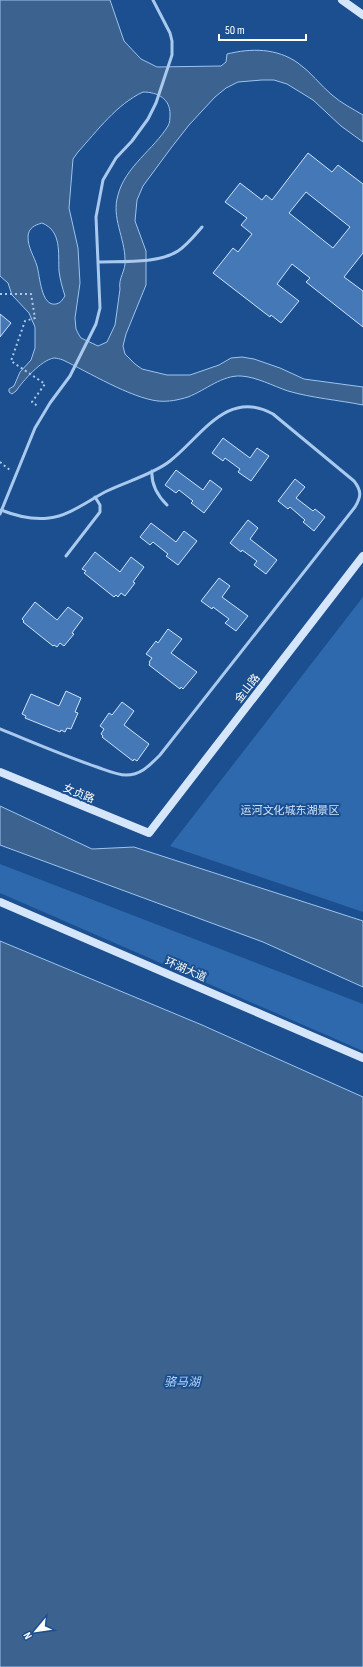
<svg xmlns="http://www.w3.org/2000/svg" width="363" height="1667" font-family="'Sofia Sans Condensed','Noto Sans SC',sans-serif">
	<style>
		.green { fill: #2e69ad }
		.water { fill: #3c6290; stroke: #9cc4f0; fill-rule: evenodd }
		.building { fill: #4478b7; stroke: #cfe3fa; fill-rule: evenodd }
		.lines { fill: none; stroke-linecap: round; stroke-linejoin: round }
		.path { stroke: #a9c9ee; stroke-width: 2; stroke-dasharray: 2 3; stroke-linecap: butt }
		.lane { stroke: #a9c9ee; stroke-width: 3 }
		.secondary { stroke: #d6e6fa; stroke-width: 8 }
		.labels { text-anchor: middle; stroke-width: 4; stroke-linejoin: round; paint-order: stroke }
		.street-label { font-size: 11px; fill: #fff; stroke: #1b4f8f }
		.park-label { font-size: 11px; fill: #cfe3fa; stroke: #1b4f8f }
		.water-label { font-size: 12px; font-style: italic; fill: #b5d3f5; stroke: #1b4f8f }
	</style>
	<rect width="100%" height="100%" fill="#1b4f8f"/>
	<path class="green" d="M363 597V912L170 846Z
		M0 864 363 1004V1051L0 893Z"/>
	<path class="water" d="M0 0H110L124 41 141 59 157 67 221 66 226 62 227 54C251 48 277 48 298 63 311 72 320 85 332 95 341 103 353 109 363 115V142L341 126 313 100 287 84 274 80H262L238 82 226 88 215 97 189 125 171 148 143 186 137 200 135 221 146 251V285L126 334 123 346 125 354 135 364 142 369 167 375H190L219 365 231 358 242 357 254 359 280 368 304 379 363 387V405C338 400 312 398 288 391 273 386 257 377 241 376 222 375 206 390 188 397 178 400 169 402 158 401 131 398 88 372 63 360 60 359 57 358 54 358 41 360 23 381 16 391L12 394 9 392V389L14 386 20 372 31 360 35 348V327L29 313 12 295 8 283 0 276ZM143 92C158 92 170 99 170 114 170 118 170 123 168 126 154 149 125 167 118 195 111 217 125 238 125 260 126 271 118 278 120 289L115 325 107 342 98 346 81 338 79 335 76 329 75 318 80 283 78 248 69 208 73 159 78 152C97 131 117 104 143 92ZM42 223C62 231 58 253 59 271 60 279 62 287 65 296 62 300 61 303 56 304 41 307 40 276 37 266 34 256 28 248 28 237 28 228 35 225 42 223Z
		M0 806 92 849 134 847 363 921V987L263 942 0 845Z
		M0 941 202 1025 363 1097V1667H0Z"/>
	<path class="building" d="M308 153 332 172 338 165 363 184V253L344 277 363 291V327L306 282 310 278 292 264 277 284 299 301 281 323 271 315 270 317 213 273 233 248 238 252 252 234 241 225 247 218 225 202 240 183 262 200 266 195 272 200ZM306 192 350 227 333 248 289 213Z
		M0 314 11 323 0 337Z
		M223 438 250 458 257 448 269 456 251 481 238 472 240 469 225 458 223 461 212 453Z
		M176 470 203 490 210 480 222 489 204 513 191 503 193 501 179 490 176 493 165 485Z
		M295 479 305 487 296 498 313 511 315 509 325 517 314 531 303 522 305 520 290 507 288 509 278 501Z
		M248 520 258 528 250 539 277 560 266 574 254 565 257 561 242 550 241 552 230 543Z
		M151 523 176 542 184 531 197 541 178 565 166 556 168 554 153 542 150 545 140 537Z
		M95 552 120 572 131 557 144 567 133 582 135 583 125 596 121 593 118 597 116 595 114 597 84 573 86 571 82 569Z
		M219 578 230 586 222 597 248 616 236 631 225 623 229 619 213 607 212 609 201 601Z
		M35 602 57 620 68 607 83 618 72 633 74 634 64 646 60 643 57 647 54 645 53 646 23 622 24 621 22 619Z
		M168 629 182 639 171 653 197 672 183 689 181 687 180 689 149 665 150 663 149 662 152 658 146 654 156 641 158 643Z
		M66 691 81 698 75 712 78 713 71 729 67 728 65 732 61 730 60 732 25 718 26 716 22 714 31 694 59 706Z
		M122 702 134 711 124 725 149 744 137 761 134 759 133 761 102 737 103 736 101 734 104 729 100 726 109 713 112 715Z"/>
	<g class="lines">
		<path class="path" d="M0 294H31L35 318 25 321 11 361 45 384 32 402 39 407
			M0 462 11 471"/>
		<path class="lane" d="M98 262C121 261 158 264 178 251 187 245 195 235 202 227
			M152 471C151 484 157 495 167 505
			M0 514 35 428 50 403 70 376 96 324 100 308 96 217 103 180 116 158 132 141 148 119 156 103 172 55V41L170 33 153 0
			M66 556 100 512V505L95 497
			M0 729C32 742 64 756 97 767 106 770 117 775 126 775 141 775 150 765 160 755L355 507C361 497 362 491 354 481L273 414C227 388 201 437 170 461 154 474 125 482 107 491 89 500 69 516 49 518 33 520 16 516 1 510"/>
		<path class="secondary" d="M342 0 363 15
			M0 772 149 833 363 556
			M0 902 363 1058"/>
	</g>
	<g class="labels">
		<g class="street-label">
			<text transform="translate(247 688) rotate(-52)" y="4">金山路</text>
			<text transform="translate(79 793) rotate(22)" y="4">女贞路</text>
			<text transform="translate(186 969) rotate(23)" y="4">环湖大道</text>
		</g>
		<g class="park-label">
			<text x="290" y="814">运河文化城东湖景区</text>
		</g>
		<g class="water-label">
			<text x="182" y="1386">骆马湖</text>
		</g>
	</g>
	<g transform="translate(36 1631) rotate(241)" stroke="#1b4f8f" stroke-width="3" paint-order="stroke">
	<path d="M0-3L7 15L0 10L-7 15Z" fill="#ffffff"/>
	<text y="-6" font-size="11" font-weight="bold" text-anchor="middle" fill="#ffffff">N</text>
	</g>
	<path d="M219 34v6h87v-6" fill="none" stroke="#ffffff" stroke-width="2"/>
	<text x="225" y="34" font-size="12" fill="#ffffff" stroke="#1b4f8f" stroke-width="3" paint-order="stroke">50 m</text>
</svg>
